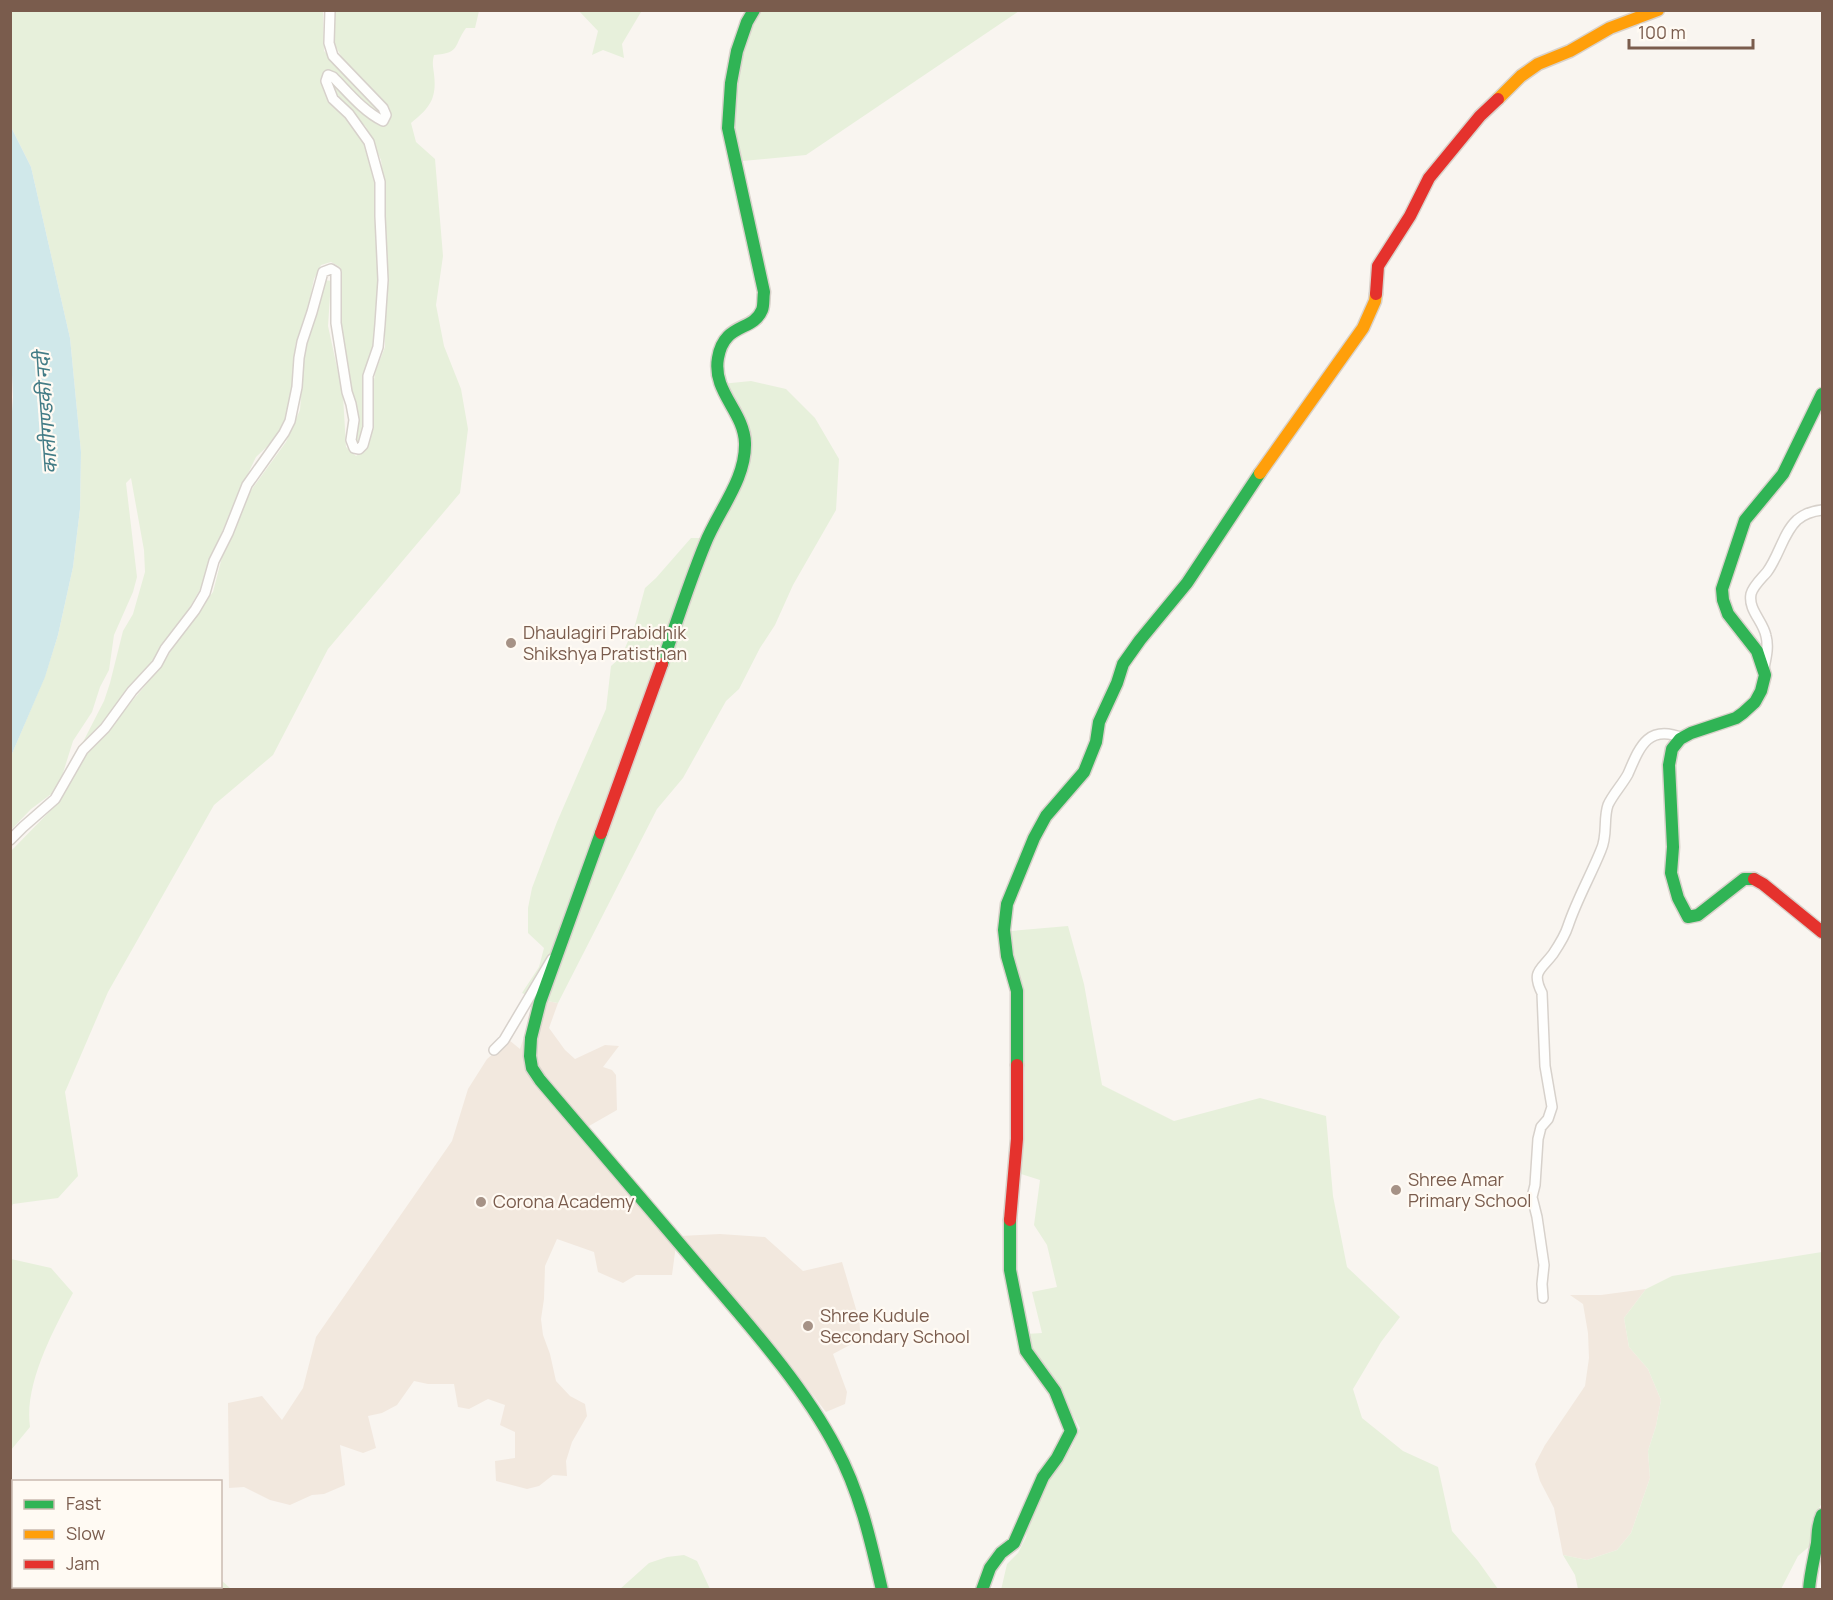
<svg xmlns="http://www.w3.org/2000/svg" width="1833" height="1600" font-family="Manrope,'Noto Sans Devanagari',sans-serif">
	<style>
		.residential { fill: #f2e8de }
		.green { fill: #e7f0db }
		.water { fill: #d0e8ea }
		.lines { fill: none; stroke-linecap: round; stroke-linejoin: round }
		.street-casing { stroke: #d7d1cb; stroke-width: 12 }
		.fast-casing { stroke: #d9d2cb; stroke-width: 15 }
		.slow-casing { stroke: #d9d2cb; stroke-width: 15 }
		.jam-casing { stroke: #d9d2cb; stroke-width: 15 }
		.street { stroke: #fefefd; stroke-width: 9 }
		.fast { stroke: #30b455; stroke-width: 12 }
		.slow { stroke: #ff9f0a; stroke-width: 12 }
		.jam { stroke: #e5322d; stroke-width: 12 }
		.poi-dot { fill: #a69286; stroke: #fffaf3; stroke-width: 2 }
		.labels { text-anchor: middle; stroke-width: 4.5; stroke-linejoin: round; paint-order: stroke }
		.poi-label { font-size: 18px; fill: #7a5c4d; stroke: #fffaf3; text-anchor: start }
		.water-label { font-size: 20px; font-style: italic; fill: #437c86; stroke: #fffaf3 }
	</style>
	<rect width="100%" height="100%" fill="#f9f5f0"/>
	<path class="residential" d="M536 999 558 1003 549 1028 565 1050 575 1059 605 1045 619 1046 603 1067 612 1070 616 1075 617 1110 589 1126 591 1146 676 1245 672 1275H636L623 1283 598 1272 594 1252 557 1239 545 1266 544 1299 541 1319 543 1335 550 1354 556 1381 570 1396 585 1404 587 1416 572 1442 566 1461 567 1476 553 1475 539 1486 527 1489 496 1481 495 1461 515 1458V1432L500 1425 505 1405 488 1399 469 1409 458 1407 454 1384H428L414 1381 397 1405 382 1413 368 1416 376 1448 363 1453 340 1445 345 1485 324 1494 312 1495 290 1505 270 1500 244 1487 229 1488 228 1403 262 1396 282 1420 303 1388 316 1337 452 1141 468 1089 487 1059 509 1040 520 1049Z
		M720 1234 765 1237 803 1271 842 1262 859 1319 861 1339 833 1354 847 1392 845 1404 826 1412 784 1358 706 1270 680 1236Z
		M1646 1289 1624 1318 1629 1347 1648 1369 1661 1400 1656 1426 1648 1451 1650 1478 1631 1533 1617 1550 1587 1560 1563 1555 1554 1508 1540 1481 1535 1464 1545 1445 1585 1386 1589 1358 1588 1333 1583 1304 1570 1295H1601Z"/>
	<path class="green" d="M11 10 323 11 324 51 364 91 382 114 379 116 328 73 322 76V85L329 98 362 137 370 160 378 197 375 221 379 257V289L375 337 367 417 358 443 355 442 356 415 341 330 342 274 340 267 331 262 321 265 314 279 309 303 295 346V371L284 426 274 440 256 457 240 490 207 567 201 588 187 612 168 637 149 668 116 706 88 742H83L104 701 110 683 123 631 133 614 145 572 144 550 131 478 126 483 137 577 133 592 114 635 109 670 100 687 92 712 73 741 58 789 31 809 11 830V756L45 676 58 635 73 567 80 509 81 452 70 338 31 167 11 127Z
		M335 11H479L475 28H466C453 46 461 53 434 55 432 63 433 66 434 74 437 98 430 108 411 123L416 142 435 159 443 256 436 305 444 346 461 389 468 429 460 493 328 649 273 755 214 805 108 992 65 1092 78 1176 58 1198 13 1204 11 1208V851L55 806 87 754 161 667 184 630 213 592 222 557 247 496 286 442 300 410 305 344 315 318 325 280 331 281 328 326 343 395 346 447 356 456 368 448 374 423 373 385 376 370 385 347V194L381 160 366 127 335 94V84C350 101 363 118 385 125L391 117 381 98 344 61 333 42Z
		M579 11H640L641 12 622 44 624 58 603 50 592 55 598 31Z
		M757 11H1019L806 155 743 161 736 144 733 125 735 83 744 36Z
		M751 381 786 389 815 418 839 459 836 510 793 585 775 625 760 648 739 689 726 701 683 778 657 809 558 1003 536 999 522 993 539 967 544 948 528 933V908L532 888 557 822 606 709 611 666 621 657 625 648 635 625 645 588 656 578 691 538H710L748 455 721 384Z
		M1068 926 1084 984 1102 1085 1174 1121 1260 1098 1326 1116 1333 1196 1347 1267 1400 1317 1381 1342 1353 1389 1362 1418 1403 1451 1438 1467 1452 1531 1478 1561 1498 1589 1001 1590 1007 1564 1018 1553 1026 1537 1030 1514 1039 1494 1064 1456 1071 1449 1080 1428 1054 1382 1033 1350 1026 1334 1042 1333 1032 1292 1057 1287 1047 1245 1034 1225 1040 1180 1021 1174 1025 1076 1020 998 1011 931Z
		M1822 1252V1503L1812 1520 1811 1545 1798 1556 1781 1589H1578L1575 1575 1563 1555 1587 1560 1617 1550 1631 1533 1650 1478 1648 1451 1656 1426 1661 1400 1648 1369 1629 1347 1624 1318 1646 1289 1672 1276Z
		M11 1259 51 1268 73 1293C53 1331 24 1384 30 1427L11 1450Z
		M11 1488 14 1490V1586H220L221 1580 231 1589H11Z
		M684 1555 697 1561 710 1589H620L649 1563 667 1557Z"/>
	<path class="water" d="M11 127 31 167 70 338 81 452 80 509 73 567 58 635 45 677 11 756 10 440 13 397 10 332Z"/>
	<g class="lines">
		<g class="street-casing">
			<path id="street" d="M1764 668C1766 658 1769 647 1766 636 1763 621 1748 610 1751 594 1753 586 1762 578 1767 572 1779 556 1783 533 1797 520 1805 513 1813 511 1822 510
				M10 840 23 827 55 799 83 750 105 728 132 691 157 664 165 649 195 610 205 593 214 561 228 533 247 485 284 433 290 421 297 387 299 358 302 342 312 312 323 272 331 269 336 272V323L347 392 351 404 354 420 351 440 354 448 359 449 363 445 368 427V376L378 347 380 324 383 280 380 216V182L369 142 349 114 333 99 326 81 328 75 333 77C348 92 363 111 383 121L386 115 383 108 333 56 329 43 330 10
				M494 1050 504 1040 552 959
				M1543 1298 1542 1284 1544 1265 1537 1217 1532 1197 1535 1185 1538 1139 1541 1127 1548 1119 1552 1107 1545 1066 1542 993C1531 971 1541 970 1553 954 1559 945 1565 936 1568 926 1577 899 1591 875 1601 850 1608 835 1603 819 1608 805 1613 794 1622 785 1628 774 1640 746 1648 724 1683 738"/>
		</g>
		<g class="fast-casing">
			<path id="fast" d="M662 664C676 624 689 583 705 544 718 511 746 480 745 443 744 411 712 392 718 358 724 322 753 332 762 310 764 305 763 298 764 292L728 128 731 83 737 51 747 22 754 10
				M601 833 540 1002 531 1038 530 1056 532 1068 540 1080C594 1143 648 1207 702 1270 748 1324 803 1385 836 1448 860 1492 871 1542 882 1590
				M1754 879H1744L1698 915 1688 917 1678 898 1671 873 1673 847 1669 765 1672 749 1680 739 1691 733 1736 718 1743 713 1755 702 1761 691 1765 675 1757 651 1728 614 1723 600 1722 589 1745 520 1783 474 1822 394
				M1017 1065V991L1007 956 1004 930 1007 904 1034 838 1046 816 1084 772 1096 742 1099 722 1117 683 1123 664 1140 640 1187 583 1260 473
				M982 1590 990 1568 1001 1553 1014 1543 1043 1477 1057 1458 1071 1431 1055 1391 1026 1351 1010 1270V1220
				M1809 1590C1810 1574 1814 1559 1817 1543 1818 1533 1817 1525 1822 1515"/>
		</g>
		<g class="slow-casing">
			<path id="slow" d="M1498 99 1521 76 1538 64 1570 51 1610 28 1658 10
				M1260 473 1363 328 1375 301 1376 294"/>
		</g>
		<g class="jam-casing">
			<path id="jam" d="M1376 294 1378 266 1410 216 1429 178 1480 116 1498 99
				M601 833 662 664
				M1754 879 1763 884 1822 932
				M1010 1220 1017 1139V1065"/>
		</g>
		<use href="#street" class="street"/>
		<use href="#fast" class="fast"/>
		<use href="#slow" class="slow"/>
		<use href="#jam" class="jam"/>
	</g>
	<g class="poi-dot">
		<circle cx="511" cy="643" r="6"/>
		<circle cx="1396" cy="1190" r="6"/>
		<circle cx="481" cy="1202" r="6"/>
		<circle cx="808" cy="1326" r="6"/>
	</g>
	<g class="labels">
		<g class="poi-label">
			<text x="523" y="639">Dhaulagiri Prabidhik<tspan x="523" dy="21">Shikshya Pratisthan</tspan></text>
			<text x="1408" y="1186">Shree Amar<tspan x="1408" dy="21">Primary School</tspan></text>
			<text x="493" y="1208">Corona Academy</text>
			<text x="820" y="1322">Shree Kudule<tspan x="820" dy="21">Secondary School</tspan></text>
		</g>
		<g class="water-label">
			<text transform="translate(46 413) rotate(-94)" y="7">कालीगण्डकी नदी</text>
		</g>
	</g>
	<rect width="1833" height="1600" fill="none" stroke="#7a5c4d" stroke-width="24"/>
	<rect x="12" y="1480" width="210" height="108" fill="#fffaf3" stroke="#cabbb1" stroke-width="1.5"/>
	<rect x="24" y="1500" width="30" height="9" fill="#30b455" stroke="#cabbb1" stroke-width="1.5"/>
	<text x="66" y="1510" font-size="18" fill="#7a5c4d">Fast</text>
	<rect x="24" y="1530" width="30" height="9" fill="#ff9f0a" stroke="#cabbb1" stroke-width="1.5"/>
	<text x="66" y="1540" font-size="18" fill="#7a5c4d">Slow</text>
	<rect x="24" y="1560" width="30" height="9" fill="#e5322d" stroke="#cabbb1" stroke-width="1.5"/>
	<text x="66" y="1570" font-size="18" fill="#7a5c4d">Jam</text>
	<path d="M1629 39v9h124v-9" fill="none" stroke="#7a5c4d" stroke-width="3"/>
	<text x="1638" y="39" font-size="18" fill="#7a5c4d" stroke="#fffaf3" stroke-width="4.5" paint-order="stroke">100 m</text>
</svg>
